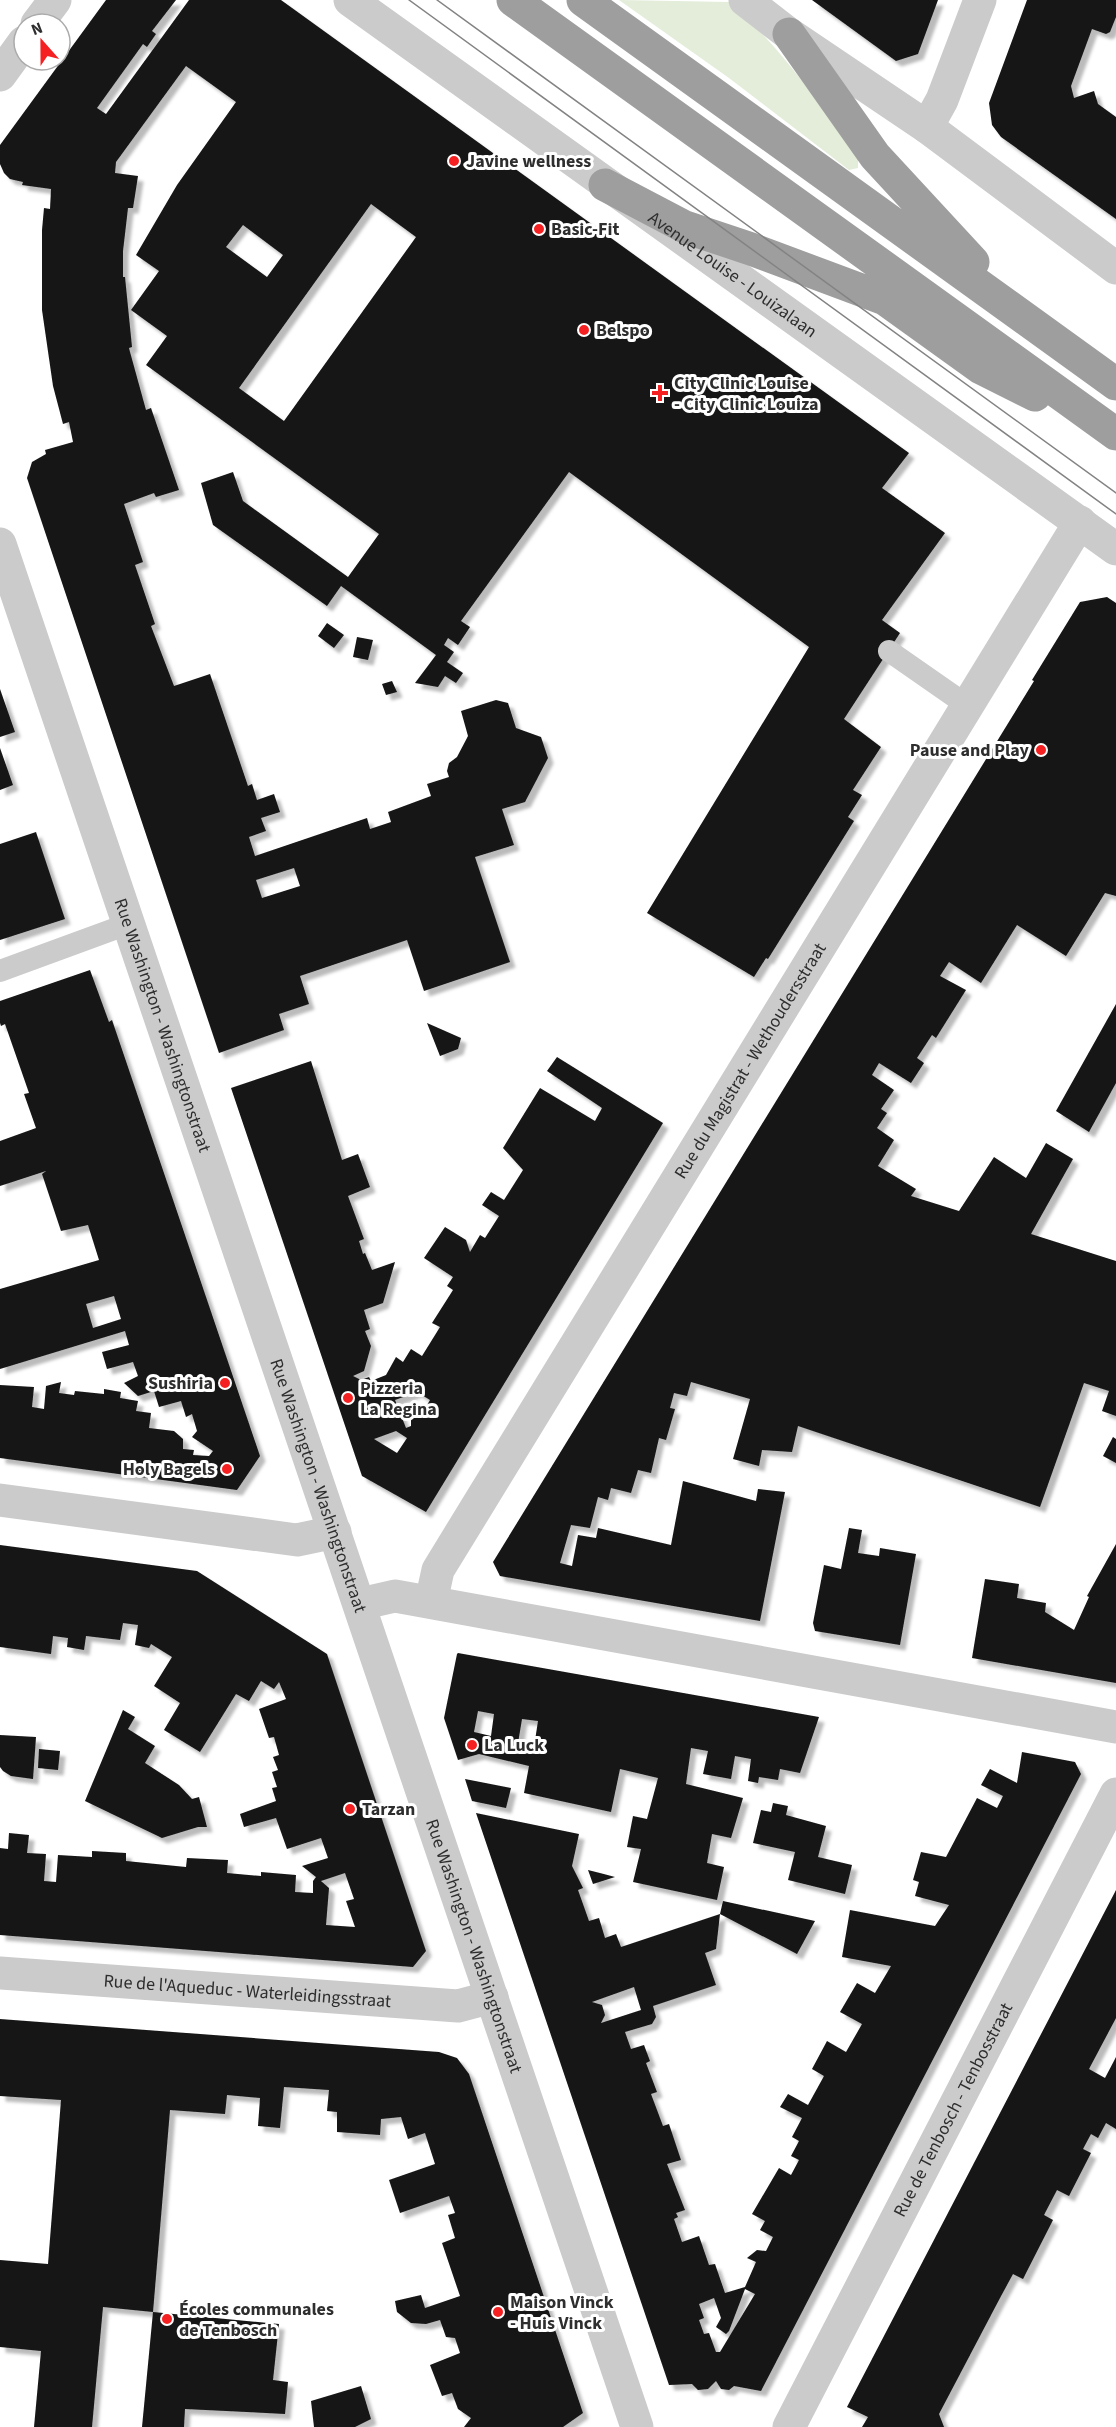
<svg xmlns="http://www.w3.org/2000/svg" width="1116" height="2427" font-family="'Source Sans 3',sans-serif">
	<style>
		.green { fill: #e3edda }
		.building { fill: #151515; fill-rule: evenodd; filter: url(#shadow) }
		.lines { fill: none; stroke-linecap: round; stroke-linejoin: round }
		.service { stroke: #cbcbcb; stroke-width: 22 }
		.minor { stroke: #cbcbcb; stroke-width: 33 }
		.trunk { stroke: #9e9e9e; stroke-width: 33 }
		.tram { stroke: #838383; stroke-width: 1.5 }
		.poi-dot { fill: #f52021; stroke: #fff; stroke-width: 2 }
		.labels { text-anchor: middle; stroke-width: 6; stroke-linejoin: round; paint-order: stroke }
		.poi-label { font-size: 18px; font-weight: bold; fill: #2e2e2e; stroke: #fff; text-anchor: start }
		.street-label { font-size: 18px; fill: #2e2e2e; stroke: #fff }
	</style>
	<defs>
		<filter id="shadow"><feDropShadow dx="5.5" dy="5.5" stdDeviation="1.5" flood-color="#0004"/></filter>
	</defs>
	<rect width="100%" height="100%" fill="#fff"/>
	<path class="green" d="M619 0 729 2C781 46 819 104 858 159V168L849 170 729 78Z"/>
	<path class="building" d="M106 0H176L152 31 156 34 147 47 143 44 97 108 106 114 189 0H281L909 453 882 488 945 533 882 620 900 633 844 719 881 747 853 790 862 795 848 817 854 821 768 959 766 958 754 977 647 913 809 647 569 472 461 621 470 627 458 645 448 638 444 645 454 652 447 662 463 673 456 683 445 676 438 687 415 683 436 655 341 586 327 606 213 525 201 483 233 472 243 501 348 577 379 534 146 365 167 336 131 310 159 271 136 255 177 185 236 102 186 66 116 162 115 173 138 176 133 208H128L123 251V277H125L132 347 129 348 130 352 146 410 151 408 179 490 156 497 154 493 124 504 143 562 135 565 155 624 151 626 174 686 210 674 248 786 252 784 257 800 274 794 280 812 261 818 266 831 249 837 255 856 367 818 370 829 391 822 388 812 431 796 427 784 449 777 447 771 449 763 457 757 468 736 461 711 496 700 508 703 516 728 541 737 548 758 525 802 502 809 514 845 475 857 510 962 424 991 407 940 300 976 309 1004 279 1014 284 1030 219 1053 27 478 32 462 46 454 45 450 73 442 69 422 63 424 53 386 42 310V230L44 208 50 209 51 189 22 185 23 182 10 179 4 173 0 164V145ZM371 204 416 237 284 421 239 388ZM243 225 283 255 267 277 226 247ZM294 868 300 886 262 898 256 880Z
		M812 0H938L918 54 896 61Z
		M1027 0H1116V17L1110 32 1106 34 1092 29 1071 86 1074 98 1094 91 1098 104 1116 117V219L1001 137 992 125 989 103Z
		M1107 597 1116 603V896L1105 893 1066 956 1017 925 981 983 949 962 940 976 966 990 936 1038 932 1035 917 1058 924 1063 911 1083 879 1063 872 1075 894 1090 881 1109 887 1113 877 1128 894 1140 878 1166 916 1189 911 1196 959 1211 994 1157 1026 1178 1046 1143 1073 1159 1031 1234 1116 1261V1416L1102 1411 1109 1391 1084 1383 1040 1507 798 1426 792 1452 762 1450 759 1466 733 1459 750 1399 691 1382 687 1396 674 1393 670 1408 675 1409 666 1440 659 1438 651 1473 638 1470 631 1493 611 1488 608 1500 598 1497 590 1528 571 1525 560 1563 572 1566 578 1535 596 1538 598 1528 671 1545 683 1481 756 1501 758 1489 785 1492 760 1621 500 1576 493 1562 1034 681 1032 680 1080 602Z
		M327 623 344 635 334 648 318 636Z
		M357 637 373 640 368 660 353 657Z
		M392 681 397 692 386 695 382 684Z
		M0 689 15 732 0 737Z
		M0 748 13 785 0 790Z
		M36 832 65 919 0 940V844Z
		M90 970 109 1022 112 1020 260 1456 237 1490 0 1458V1385L34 1387 32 1407 44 1409 46 1386 61 1382 59 1393 74 1395 75 1391 104 1394V1389L121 1392 120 1398 138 1401 136 1411 151 1413 149 1428 174 1431 183 1439V1449L194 1450 193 1455 209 1456 213 1451 192 1437 197 1431 192 1414 186 1417 181 1401 159 1407 154 1391 138 1396 124 1383 138 1376 133 1362 107 1369 102 1352 129 1345 125 1331 0 1369V1289L99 1260 88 1225 61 1231 42 1174 46 1171 0 1186V1141L36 1128 24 1094 29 1093 5 1024 1 1026 0 1023V1001ZM114 1296 121 1319 93 1328 86 1304Z
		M1116 1004V1083L1089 1132 1056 1111Z
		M427 1023 461 1038 458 1049 440 1056Z
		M557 1057 663 1123 426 1512 362 1476 231 1088 311 1061 342 1160 358 1154 370 1187 348 1196 364 1239 359 1241 363 1254 365 1253 372 1270 395 1262 383 1303 364 1310 370 1329 365 1331 371 1346 364 1371 353 1376 361 1380 369 1377 371 1381 386 1375 396 1357 403 1362 411 1349 422 1356 440 1327 432 1323 453 1290 447 1286 453 1277 424 1258 445 1227 466 1240 470 1252 480 1235 485 1238 499 1216 482 1205 491 1192 504 1200 523 1170 503 1148 540 1088 595 1121 602 1108 547 1071ZM417 1392 430 1400 420 1417 411 1410V1426L406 1428 395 1400ZM396 1431 407 1438 397 1453 374 1439Z
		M1113 1437 1116 1439V1463L1103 1456Z
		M849 1528 862 1530 858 1553 879 1556 880 1548 916 1554 900 1645 815 1631 813 1623 824 1565 841 1569Z
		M1116 1544V1683L972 1658 985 1579 1019 1584 1017 1598 1046 1603 1045 1612 1074 1630 1089 1597 1087 1596Z
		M0 1545 197 1571 327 1654 426 1951 413 1967 0 1935V1848L8 1849 9 1833 29 1835 27 1853 46 1854 44 1881 56 1882 58 1855 92 1857V1851L126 1853V1861L186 1867 187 1858 228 1860 227 1873 261 1876V1872L296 1875 295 1892 313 1893V1881L316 1877 302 1866 328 1858 321 1838 287 1849 276 1818 244 1827 240 1814 276 1801 272 1788 277 1787 272 1772 278 1770 273 1757 279 1755 274 1737 269 1738 259 1709 286 1699 279 1682 274 1689 261 1681 249 1701 236 1694 200 1752 164 1730 180 1703 154 1686 172 1657 151 1644 149 1648 135 1645 138 1625 123 1623 120 1640 86 1636 84 1650 67 1647 68 1638 53 1636 51 1654 0 1647ZM345 1873 354 1899 346 1901 355 1927 326 1925 329 1888 321 1881Z
		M457 1654 458 1653 819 1717 800 1773 780 1769 778 1780 759 1777 758 1783 748 1781 751 1759 735 1756 731 1779 703 1774 708 1751 691 1748 686 1784 743 1798 731 1838 712 1834 707 1863 724 1867 717 1900 633 1882 641 1849 627 1847 633 1816 647 1819 658 1778 620 1769 611 1812 524 1793 529 1766 479 1754 458 1760 444 1718ZM478 1711 494 1714 491 1736 474 1732ZM522 1719 538 1721 534 1747 518 1743Z
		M123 1710 135 1717 128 1729 155 1746 145 1763 179 1785 192 1799 199 1797 207 1827H198L162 1838 85 1801Z
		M0 1735 36 1737 33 1779 11 1776 3 1771 0 1767Z
		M39 1749 60 1751 58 1770 38 1768Z
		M1022 1752 1075 1762 1081 1774 761 2391 734 2386 729 2390 721 2389 716 2381 708 2389 698 2390 692 2384 669 2385 476 1813 579 1834 572 1866 583 1888 578 1890 589 1921 599 1918 605 1938 616 1934 621 1947 720 1914 716 1949 705 1953 716 1985 653 2006 656 2017 652 2024 625 2032 631 2049 644 2045 650 2061 646 2063 657 2092 651 2094 663 2126 669 2124 681 2160 667 2164 685 2210 676 2213 678 2217 674 2219 682 2242 699 2236 709 2265 715 2264 725 2293 745 2287 756 2262 747 2258 757 2250 766 2251 773 2237 760 2230 765 2221 752 2214 779 2168 791 2175 799 2160 791 2156 799 2141 792 2137 802 2118 780 2107 788 2094 808 2105 824 2076 812 2069 827 2041 846 2052 862 2024 840 2012 857 1983 875 1993 891 1966 842 1957 850 1910 935 1926 949 1905 915 1896 919 1882 913 1880 921 1852 946 1857 977 1798 997 1808 1003 1796 981 1785 990 1769 1017 1783ZM634 1987 641 2010 601 2023 605 2015 602 2005 592 2002ZM745 2289 755 2294 720 2352H716L709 2333 704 2334 699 2320 704 2318 699 2304 714 2298 721 2318 716 2327 726 2334 729 2331Z
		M465 1779 511 1788 506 1808 472 1801Z
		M773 1803 788 1806 786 1815 826 1826 818 1857 852 1865 845 1894 788 1880 795 1852 753 1843 761 1810 771 1812Z
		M588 1870 600 1873 615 1877 593 1884Z
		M1116 1890V2018L1089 2069 1105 2078 1116 2057V2129L1106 2123 1098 2138 1091 2134 1083 2149 1091 2153 1069 2196 1057 2190 1044 2215 1053 2220 1023 2279 1013 2274 1000 2298 939 2414 944 2427H862L868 2417 847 2407Z
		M723 1901 815 1921 797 1954 720 1914Z
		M0 2019 439 2052 457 2058 469 2074 583 2413 563 2427H464L471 2418 458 2409 452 2393 442 2396 430 2365 460 2353 455 2338 446 2337 440 2320 426 2324 411 2323 397 2312 395 2301 421 2295 425 2308 460 2296 442 2243 455 2238 448 2215 455 2213 449 2196 400 2213 389 2180 435 2164 425 2133 408 2139 401 2117 381 2119 380 2135 337 2132V2112L327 2111 329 2090 284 2087 280 2128 258 2126 260 2098 227 2095 225 2114 170 2110 153 2312 103 2307 92 2427H34L41 2351 0 2347V2260L48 2264 61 2100 0 2096Z
		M153 2312 279 2324 273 2380 288 2382 285 2414 185 2409 184 2427H142Z
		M361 2386 371 2419 355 2427H314L311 2401Z"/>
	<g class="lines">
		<path class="service" d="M889 651 968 706
			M0 971 128 924"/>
		<g class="minor">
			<path id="s1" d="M350 0 1116 549"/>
			<path d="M745 0 789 34 927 127 1116 268"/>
			<path d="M37 24 55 0"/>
			<path d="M0 75 24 42"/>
			<path d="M927 127 942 100 980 0"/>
			<path id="s2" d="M0 544 637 2427"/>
			<path d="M0 1500 297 1540 335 1532"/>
			<path id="s3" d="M431 1602 438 1570 1080 522"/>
			<path d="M360 1604 395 1596 1116 1727"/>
			<path id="s4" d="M0 1973 458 2006 492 1997"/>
			<path id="s5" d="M789 2427 1116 1794"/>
		</g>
		<path class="trunk" d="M513 0 1116 434
			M583 0 1116 384
			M789 34 875 156 973 262
			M605 185 685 227 751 249 885 299 981 368 1035 395"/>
		<path class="tram" d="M409 0 1116 514
			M437 0 1116 493"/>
	</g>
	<g class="poi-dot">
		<circle cx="454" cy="161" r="6"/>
		<circle cx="539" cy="229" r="6"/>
		<circle cx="584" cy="330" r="6"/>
		<path d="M657 384h6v6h6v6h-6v6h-6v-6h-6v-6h6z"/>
		<circle cx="1041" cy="750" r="6"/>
		<circle cx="225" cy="1383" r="6"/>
		<circle cx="348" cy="1398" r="6"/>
		<circle cx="227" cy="1469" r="6"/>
		<circle cx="472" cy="1745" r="6"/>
		<circle cx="350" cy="1809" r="6"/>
		<circle cx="498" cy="2312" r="6"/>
		<circle cx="167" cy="2319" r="6"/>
	</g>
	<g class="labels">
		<g class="poi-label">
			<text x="466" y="167">Javine wellness</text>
			<text x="551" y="235">Basic-Fit</text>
			<text x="596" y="336">Belspo</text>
			<text x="674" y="389">City Clinic Louise<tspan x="674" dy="21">- City Clinic Louiza</tspan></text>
			<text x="1029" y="756" text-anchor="end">Pause and Play</text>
			<text x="213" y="1389" text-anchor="end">Sushiria</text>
			<text x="360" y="1394">Pizzeria<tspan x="360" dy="21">La Regina</tspan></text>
			<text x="215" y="1475" text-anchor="end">Holy Bagels</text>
			<text x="484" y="1751">La Luck</text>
			<text x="362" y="1815">Tarzan</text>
			<text x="510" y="2308">Maison Vinck<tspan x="510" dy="21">- Huis Vinck</tspan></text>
			<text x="179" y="2315">Écoles communales<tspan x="179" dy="21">de Tenbosch</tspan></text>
		</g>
		<g class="street-label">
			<text dy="6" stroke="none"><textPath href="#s1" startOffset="471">Avenue Louise - Louizalaan</textPath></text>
			<text dy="6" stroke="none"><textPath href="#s2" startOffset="508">Rue Washington - Washingtonstraat</textPath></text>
			<text dy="6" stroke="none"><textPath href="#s3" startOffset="630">Rue du Magistrat - Wethoudersstraat</textPath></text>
			<text dy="6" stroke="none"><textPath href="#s2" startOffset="994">Rue Washington - Washingtonstraat</textPath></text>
			<text dy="6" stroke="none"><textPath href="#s2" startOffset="1480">Rue Washington - Washingtonstraat</textPath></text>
			<text dy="6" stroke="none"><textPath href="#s4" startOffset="248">Rue de l'Aqueduc - Waterleidingsstraat</textPath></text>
			<text dy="6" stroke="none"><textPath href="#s5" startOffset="357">Rue de Tenbosch - Tenbosstraat</textPath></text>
		</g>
	</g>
	<g transform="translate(42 42) rotate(339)"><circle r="28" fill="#ffffff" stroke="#ababab" stroke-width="1.5"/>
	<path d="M0-4.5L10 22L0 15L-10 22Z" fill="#f52021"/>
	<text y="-9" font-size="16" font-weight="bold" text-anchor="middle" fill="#2e2e2e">N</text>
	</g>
</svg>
